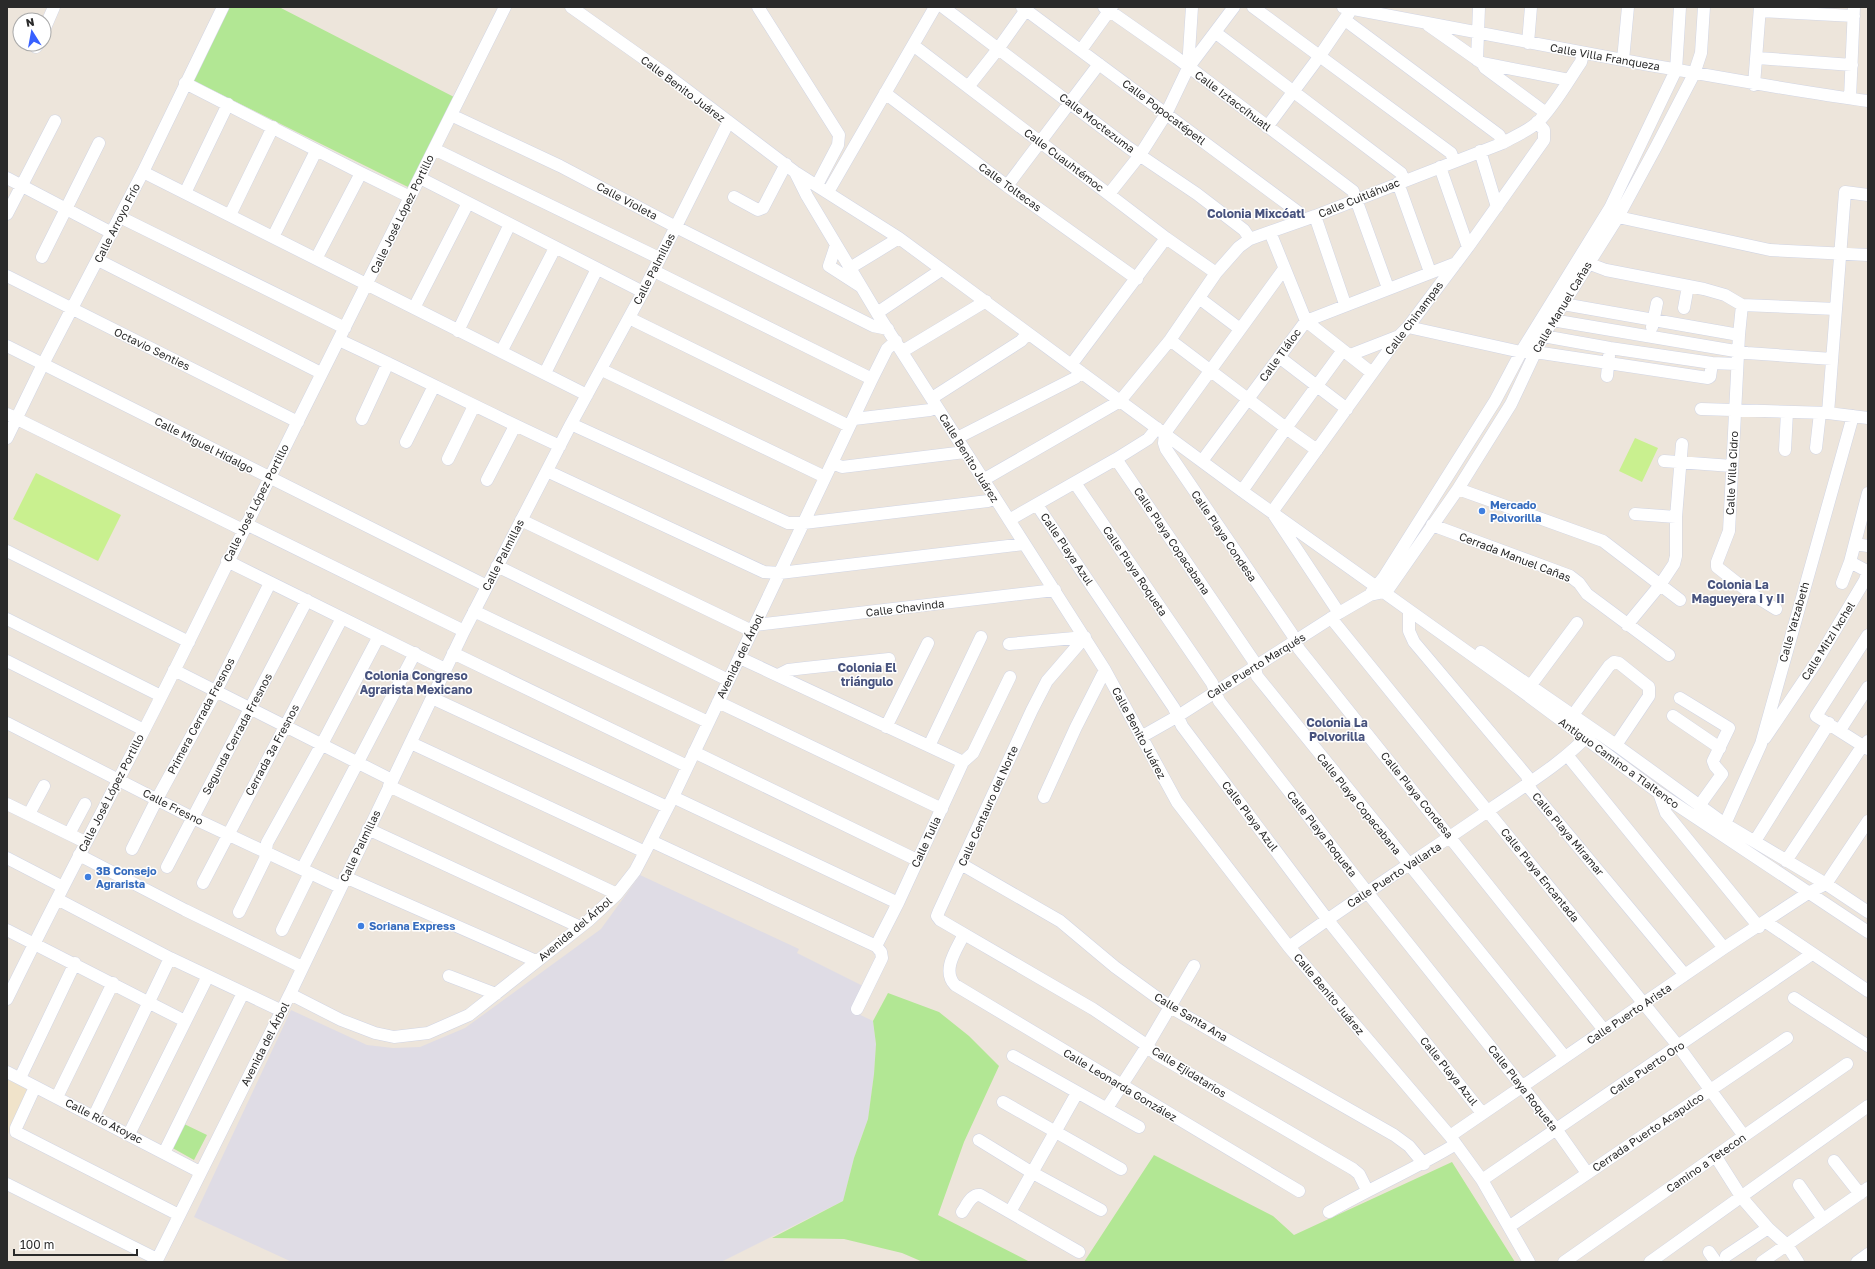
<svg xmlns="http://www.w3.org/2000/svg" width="1875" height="1269" font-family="'Golos Text',sans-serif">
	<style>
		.industrial { fill: #dfdce5 }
		.education { fill: #f0e3ca }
		.green { fill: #b2e794 }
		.pitch { fill: #c9f08f }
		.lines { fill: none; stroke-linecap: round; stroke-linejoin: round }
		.minor-casing { stroke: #d1d5e4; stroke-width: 13 }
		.minor { stroke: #fff; stroke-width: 12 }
		.shop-dot { fill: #3f7fe0; stroke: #fff; stroke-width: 1.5 }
		.labels { text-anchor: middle; stroke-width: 3; stroke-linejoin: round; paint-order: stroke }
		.street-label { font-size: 11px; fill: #2a2a2a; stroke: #fff }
		.shop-label { font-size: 11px; font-weight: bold; fill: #366cbe; stroke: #fff; text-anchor: start }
		.neighbourhood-label { font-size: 12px; font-weight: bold; fill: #48537e; stroke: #fff }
	</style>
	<rect width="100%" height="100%" fill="#ede5db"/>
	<path class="industrial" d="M640 875 799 949 797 953 863 986 852 1011 873 1021 876 1044 874 1074 868 1119 854 1158 843 1201 721 1262H292L194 1217 291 1010 367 1045 393 1048 420 1047 465 1028 601 929Z"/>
	<path class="education" d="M7 1079 30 1091 7 1136Z"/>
	<path class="green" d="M230 7H279L454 97 412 189 192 80Z
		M888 993 939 1012 969 1036 999 1066 964 1142 938 1215 1030 1262H923L902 1253 844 1239 772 1238 843 1201 854 1158 868 1119 874 1074 876 1044 873 1021Z
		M180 1122 207 1135 194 1160 169 1146Z
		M1154 1155 1273 1216 1294 1235 1452 1162 1515 1262H1084Z"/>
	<path class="pitch" d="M1635 438 1658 448 1642 482 1619 471Z
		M36 473 121 515 98 561 13 519Z"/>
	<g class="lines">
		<g class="minor-casing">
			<path id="minor" d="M571 7 667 75 795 172 899 238 1242 491 1511 683 1659 793 1868 932
				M758 7 839 135 838 145 817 185
				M943 7 1129 148 1197 194 1244 230 1250 239
				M1022 7 1298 212 1302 220
				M1104 7 1177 58 1353 191 1388 288
				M1253 7 1451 153 1454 161
				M1343 7C1443 26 1543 45 1644 64 1718 77 1793 91 1868 101
				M1760 11 1854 16
				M1345 20 1499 135 1503 143
				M1428 25 1482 63 1485 68 1546 113
				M44 30 54 7
				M1216 33 1401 173 1404 180
				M1528 43 1531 7
				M913 45 1166 238 1216 273
				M36 47 38 44
				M1081 50 1112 7
				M1758 58 1852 65
				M1477 60 1479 7
				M1623 60 1628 7
				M1482 63 1569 80
				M1188 68 1192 7
				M185 83 361 173 410 197
				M1754 85 1760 7
				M968 87 998 49 1028 7
				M885 93 1007 186 1137 279
				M1850 98 1854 7
				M451 115 560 166 676 227 873 326 888 329
				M1267 127 1319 57 1349 13
				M434 149 659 258
				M1480 151 1497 207
				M1440 167 1468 247
				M143 172 587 395
				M795 172 807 196 877 313 1105 670 1177 802 1289 947 1450 1136 1482 1180 1529 1262
				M7 178 112 233
				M420 178 643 292
				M1398 183 1430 272
				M1007 186 1099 64
				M828 192 935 7
				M185 193 228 104
				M1109 194 1140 155 1166 114 1188 68 1234 7
				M734 197 758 210 763 208 786 164
				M7 214 55 121
				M230 215 273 127
				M1315 216 1345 304
				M120 217 345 328
				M1618 217 1770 250 1868 255
				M1270 232 1306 321 1372 373
				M273 237 316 151
				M836 245 829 266 860 286
				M42 257 99 143
				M316 259 361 173
				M98 260 321 373
				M1582 261 1606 270 1704 289 1725 295 1742 305 1836 309
				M850 268 899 238
				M1284 269 1165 433 1164 443 1166 449 1292 634 1299 649 1604 1030
				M654 271 872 379
				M7 276 298 422
				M1199 298 1240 329
				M1563 304 1739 335
				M1742 305 1739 335 1729 531 1717 562V567L1750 593 1776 609
				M414 308 468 203
				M1684 308 1688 286
				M877 313 941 270
				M629 318 849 426
				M1552 320 1747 353 1832 359
				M1408 327 1521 352H1535L1708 378 1710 377 1712 363
				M1652 327 1657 303
				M458 331 510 224
				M1543 336 1610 348 1712 363 1737 364
				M339 340C413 374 485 412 560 446
				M1170 340 1286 428 1317 450
				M7 346 487 586
				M903 351 986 301
				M501 352 555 248
				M1350 355 1399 336
				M1279 357 1347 409
				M1071 365 1166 238
				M602 370 825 477
				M545 373 597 269
				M1607 376 1609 356
				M932 398 1021 341 1028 333
				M1701 409 1828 413 1868 418
				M1828 413 1845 192 1868 195
				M7 414 243 530
				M362 419 388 363
				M854 419 930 410 937 407
				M571 424 788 523H804L988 501 995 498
				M7 438 43 364 143 172 223 7
				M957 438 1075 378 1081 372
				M406 442 434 386
				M1816 448 1820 413
				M1785 450 1787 412
				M448 459 474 406
				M1116 459 1253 660 1257 676 1565 1057
				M1202 461 1306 321 1456 263
				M1664 461 1732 466
				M832 463 842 467 965 452
				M547 471 764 572 780 573 1024 544
				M487 480 515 426
				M983 480 1120 401 1170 340 1216 273 1239 247 1250 239 1315 216 1503 143C1515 136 1528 131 1538 122 1555 105 1568 81 1581 62L1583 54
				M1075 483 1212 683 1219 701 1367 892 1556 1129 1587 1173
				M1458 489 1603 541 1680 600
				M1242 491 1286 428 1343 350
				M1037 505 1174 708 1182 726 1327 919 1482 1113
				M1635 514 1676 517
				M521 520 752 631
				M1009 520 1116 459 1148 439 1157 428
				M246 524 464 631
				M1432 525 1570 576 1579 583 1587 594 1669 655
				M1855 544 1868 546
				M7 551 189 642
				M227 561 445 669
				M497 566 728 680
				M1842 583 1850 562
				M1371 593 1384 577 1495 401 1521 352 1610 208 1676 70 1680 7
				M474 611 708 722
				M1409 611V631L1414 642 1527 776 1531 790 1685 975
				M1339 613 1272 512 1399 336 1408 327 1468 247 1544 140V130L1537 122
				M1331 618 1679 1047 1744 1136
				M7 619 161 696
				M755 625 1055 590
				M1627 625 1660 585 1674 564 1676 556V517L1682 444
				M1868 635 1816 716 1868 749
				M1085 637 1047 681 1032 710 939 911 937 916 940 920 1093 1009 1142 1042 1156 1054 1353 1169 1359 1174 1367 1190
				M1009 644 1085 637
				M1481 652 1616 745 1725 824 1826 884 1868 912
				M453 653 687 766
				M740 658 963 762
				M7 661 144 730
				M174 670 392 780
				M778 675 788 670 805 668 889 659
				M1531 685 1577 623
				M432 698 667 807
				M1680 698 1729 728 1713 761 1715 766 1722 774 1699 806
				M718 702 942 809
				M1573 715 1609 666 1614 662 1619 663 1649 687V696L1616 745
				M1673 716 1720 748
				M7 723 193 818 340 887
				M886 727 928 643
				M1840 730 1868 687
				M1141 737 1178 716 1339 613 1370 595 1384 592 1389 588 1458 489 1511 404 1543 336 1618 217 1656 147 1694 74 1701 53 1704 7
				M1765 738 1815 664 1865 580 1867 574 1865 570 1850 562 1868 493
				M411 743 645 852
				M929 746 981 637
				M694 752 917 860
				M1567 755 1724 948
				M389 786 617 894
				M1659 793 1666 813 1759 927
				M673 797 898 903
				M1044 797 1076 727 1105 670
				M7 804 85 842
				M29 814 44 786
				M1725 824 1761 744 1853 416
				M368 829 580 927
				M69 834 85 804
				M651 841 876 946
				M1755 841 1829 723
				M132 849 157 799 216 691 270 583
				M79 855 185 910 302 967
				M7 858 63 887
				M1786 861 1859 751 1868 741
				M961 864 1060 921 1115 967 1170 1007 1394 1135 1409 1146 1424 1164
				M167 867 307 600
				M302 869 415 653
				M345 877 536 961
				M203 883 342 618
				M57 899 170 958 282 1011
				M239 912 265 859 267 843 322 744 379 636
				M1766 922 1868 991
				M7 930 185 1021
				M282 930 310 873
				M964 934C957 949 941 970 955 985L1299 1191
				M1289 947C1356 898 1426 854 1495 806 1527 784 1564 762 1591 732
				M449 976 496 994
				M290 994 464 631 571 424 643 292 728 123
				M1794 998 1868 1046
				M7 999C65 879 130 761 189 641 293 429 400 218 505 7
				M857 1009 882 958 881 952 876 946 898 903 963 762 973 753 1010 677
				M1013 1056 1139 1127
				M7 1072 200 1172
				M20 1078 75 963
				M35 1087 16 1128V1132L179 1215
				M57 1097 113 983
				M1003 1102 1121 1169
				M1107 1108 1147 1046 1194 966
				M94 1116 170 958
				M129 1134 208 976
				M1450 1136 1724 948 1808 893 1826 884 1868 821
				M979 1140 1031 1172 1101 1210
				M164 1153 243 993
				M1716 1157 1742 1198 1768 1228 1787 1245 1798 1262
				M1834 1161 1860 1194
				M1482 1180 1812 954
				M7 1184 157 1259
				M1799 1185 1823 1219
				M962 1212C967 1205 971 1194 980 1195L1079 1252
				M1010 1212 1077 1093
				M1329 1212C1371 1188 1415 1169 1456 1144
				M1510 1226 1787 1038
				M1709 1252 1716 1262
				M1726 1256 1768 1228
				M156 1262 290 994 341 1020 375 1033 394 1037 428 1033 469 1015 588 921 617 894 635 871 645 852 673 797 872 379 887 349 896 341
				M1564 1262 1847 1064
				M1650 1262 1868 1106
				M1762 1262 1868 1188
				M1857 1262 1868 1254"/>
		</g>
		<use href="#minor" class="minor"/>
	</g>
	<g class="shop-dot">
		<circle cx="1482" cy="511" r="4"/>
		<circle cx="88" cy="877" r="4"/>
		<circle cx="361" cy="926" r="4"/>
	</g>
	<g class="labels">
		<g class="street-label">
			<text transform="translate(1605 57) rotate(10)" y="4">Calle Villa Franqueza</text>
			<text transform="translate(683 89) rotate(37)" y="4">Calle Benito Juárez</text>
			<text transform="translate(1233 101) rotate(37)" y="4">Calle Iztaccíhuatl</text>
			<text transform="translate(1164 112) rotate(37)" y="4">Calle Popocatépetl</text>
			<text transform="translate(1097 123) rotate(37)" y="4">Calle Moctezuma</text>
			<text transform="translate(1064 160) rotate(37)" y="4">Calle Cuauhtémoc</text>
			<text transform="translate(1010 187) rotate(36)" y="4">Calle Toltecas</text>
			<text transform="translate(1359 198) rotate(-22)" y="4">Calle Cuitláhuac</text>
			<text transform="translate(627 201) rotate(28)" y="4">Calle Violeta</text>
			<text transform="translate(402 214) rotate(-64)" y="4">Calle José López Portillo</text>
			<text transform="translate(117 223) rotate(-63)" y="4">Calle Arroyo Frío</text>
			<text transform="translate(654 269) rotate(-63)" y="4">Calle Palmillas</text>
			<text transform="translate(1562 307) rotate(-59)" y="4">Calle Manuel Cañas</text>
			<text transform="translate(1414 318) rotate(-53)" y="4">Calle Chinampas</text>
			<text transform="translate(152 349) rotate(26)" y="4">Octavio Senties</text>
			<text transform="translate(1280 355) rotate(-54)" y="4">Calle Tláloc</text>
			<text transform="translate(204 445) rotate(27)" y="4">Calle Miguel Hidalgo</text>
			<text transform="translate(969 458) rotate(58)" y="4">Calle Benito Juárez</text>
			<text transform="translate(1732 473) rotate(-87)" y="4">Calle Villa Cidro</text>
			<text transform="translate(256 503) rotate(-63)" y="4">Calle José López Portillo</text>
			<text transform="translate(1224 536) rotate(56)" y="4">Calle Playa Condesa</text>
			<text transform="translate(1172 541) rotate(56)" y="4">Calle Playa Copacabana</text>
			<text transform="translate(1067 549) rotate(56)" y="4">Calle Playa Azul</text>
			<text transform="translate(503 555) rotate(-63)" y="4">Calle Palmillas</text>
			<text transform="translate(1515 557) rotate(21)" y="4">Cerrada Manuel Cañas</text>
			<text transform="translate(1135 571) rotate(56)" y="4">Calle Playa Roqueta</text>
			<text transform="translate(905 608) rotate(-7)" y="4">Calle Chavinda</text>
			<text transform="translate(1794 622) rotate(-74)" y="4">Calle Yatzabeth</text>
			<text transform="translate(1828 641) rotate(-58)" y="4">Calle Mitzi Ixchel</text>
			<text transform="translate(740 656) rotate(-64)" y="4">Avenida del Árbol</text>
			<text transform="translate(1256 666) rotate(-32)" y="4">Calle Puerto Marqués</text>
			<text transform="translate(201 716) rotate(-62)" y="4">Primera Cerrada Fresnos</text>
			<text transform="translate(1139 733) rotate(62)" y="4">Calle Benito Juárez</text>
			<text transform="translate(237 734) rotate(-62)" y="4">Segunda Cerrada Fresnos</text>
			<text transform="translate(272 750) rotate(-62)" y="4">Cerrada 3ª Fresnos</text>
			<text transform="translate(1619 763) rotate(36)" y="4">Antiguo Camino a Tlaltenco</text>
			<text transform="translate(111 793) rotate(-63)" y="4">Calle José López Portillo</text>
			<text transform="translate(1417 795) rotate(51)" y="4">Calle Playa Condesa</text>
			<text transform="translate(1359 804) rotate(51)" y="4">Calle Playa Copacabana</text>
			<text transform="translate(988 806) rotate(-66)" y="4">Calle Centauro del Norte</text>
			<text transform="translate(173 807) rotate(27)" y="4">Calle Fresno</text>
			<text transform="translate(1250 816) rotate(53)" y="4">Calle Playa Azul</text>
			<text transform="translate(1322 834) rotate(52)" y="4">Calle Playa Roqueta</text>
			<text transform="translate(1568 834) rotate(50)" y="4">Calle Playa Miramar</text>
			<text transform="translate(926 842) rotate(-65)" y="4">Calle Tulia</text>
			<text transform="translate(360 846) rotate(-64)" y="4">Calle Palmillas</text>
			<text transform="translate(1394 875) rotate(-33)" y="4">Calle Puerto Vallarta</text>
			<text transform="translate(1540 875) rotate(51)" y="4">Calle Playa Encantada</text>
			<text transform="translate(575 929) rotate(-40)" y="4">Avenida del Árbol</text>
			<text transform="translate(1329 994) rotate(50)" y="4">Calle Benito Juárez</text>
			<text transform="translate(1629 1014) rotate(-34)" y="4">Calle Puerto Arista</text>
			<text transform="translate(1191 1017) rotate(31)" y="4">Calle Santa Ana</text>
			<text transform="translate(265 1044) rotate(-63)" y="4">Avenida del Árbol</text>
			<text transform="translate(1647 1068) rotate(-34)" y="4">Calle Puerto Oro</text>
			<text transform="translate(1449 1071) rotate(51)" y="4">Calle Playa Azul</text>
			<text transform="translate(1189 1072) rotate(32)" y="4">Calle Ejidatarios</text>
			<text transform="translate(1120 1085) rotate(31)" y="4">Calle Leonarda González</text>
			<text transform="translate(1523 1088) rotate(52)" y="4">Calle Playa Roqueta</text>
			<text transform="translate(104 1121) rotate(27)" y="4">Calle Río Atoyac</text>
			<text transform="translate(1648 1132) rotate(-34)" y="4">Cerrada Puerto Acapulco</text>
			<text transform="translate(1706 1163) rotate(-35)" y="4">Camino a Tetecon</text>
		</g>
		<g class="shop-label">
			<text x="1490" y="509">Mercado<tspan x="1490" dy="13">Polvorilla</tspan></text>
			<text x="96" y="875">3B Consejo<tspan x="96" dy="13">Agrarista</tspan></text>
			<text x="369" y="930">Soriana Express</text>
		</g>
		<g class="neighbourhood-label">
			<text x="1256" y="218">Colonia Mixcóatl</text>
			<text x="1738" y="589">Colonia La<tspan x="1738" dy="14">Magueyera I y II</tspan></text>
			<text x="867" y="672">Colonia El<tspan x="867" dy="14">triángulo</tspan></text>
			<text x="416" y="680">Colonia Congreso<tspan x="416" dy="14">Agrarista Mexicano</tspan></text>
			<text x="1337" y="727">Colonia La<tspan x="1337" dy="14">Polvorilla</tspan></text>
		</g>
	</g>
	<rect width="1875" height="1269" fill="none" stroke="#2a2a2a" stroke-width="16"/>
	<g transform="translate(32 32) rotate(349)"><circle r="19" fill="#ffffff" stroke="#aaaaaa"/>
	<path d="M0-3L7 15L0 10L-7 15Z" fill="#3760ff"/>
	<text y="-6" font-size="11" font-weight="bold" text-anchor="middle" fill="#2a2a2a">N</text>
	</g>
	<path d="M14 1249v6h123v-6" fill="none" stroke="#2a2a2a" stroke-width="2"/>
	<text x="20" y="1249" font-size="12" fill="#2a2a2a" stroke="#ffffff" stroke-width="3" paint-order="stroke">100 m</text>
</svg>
